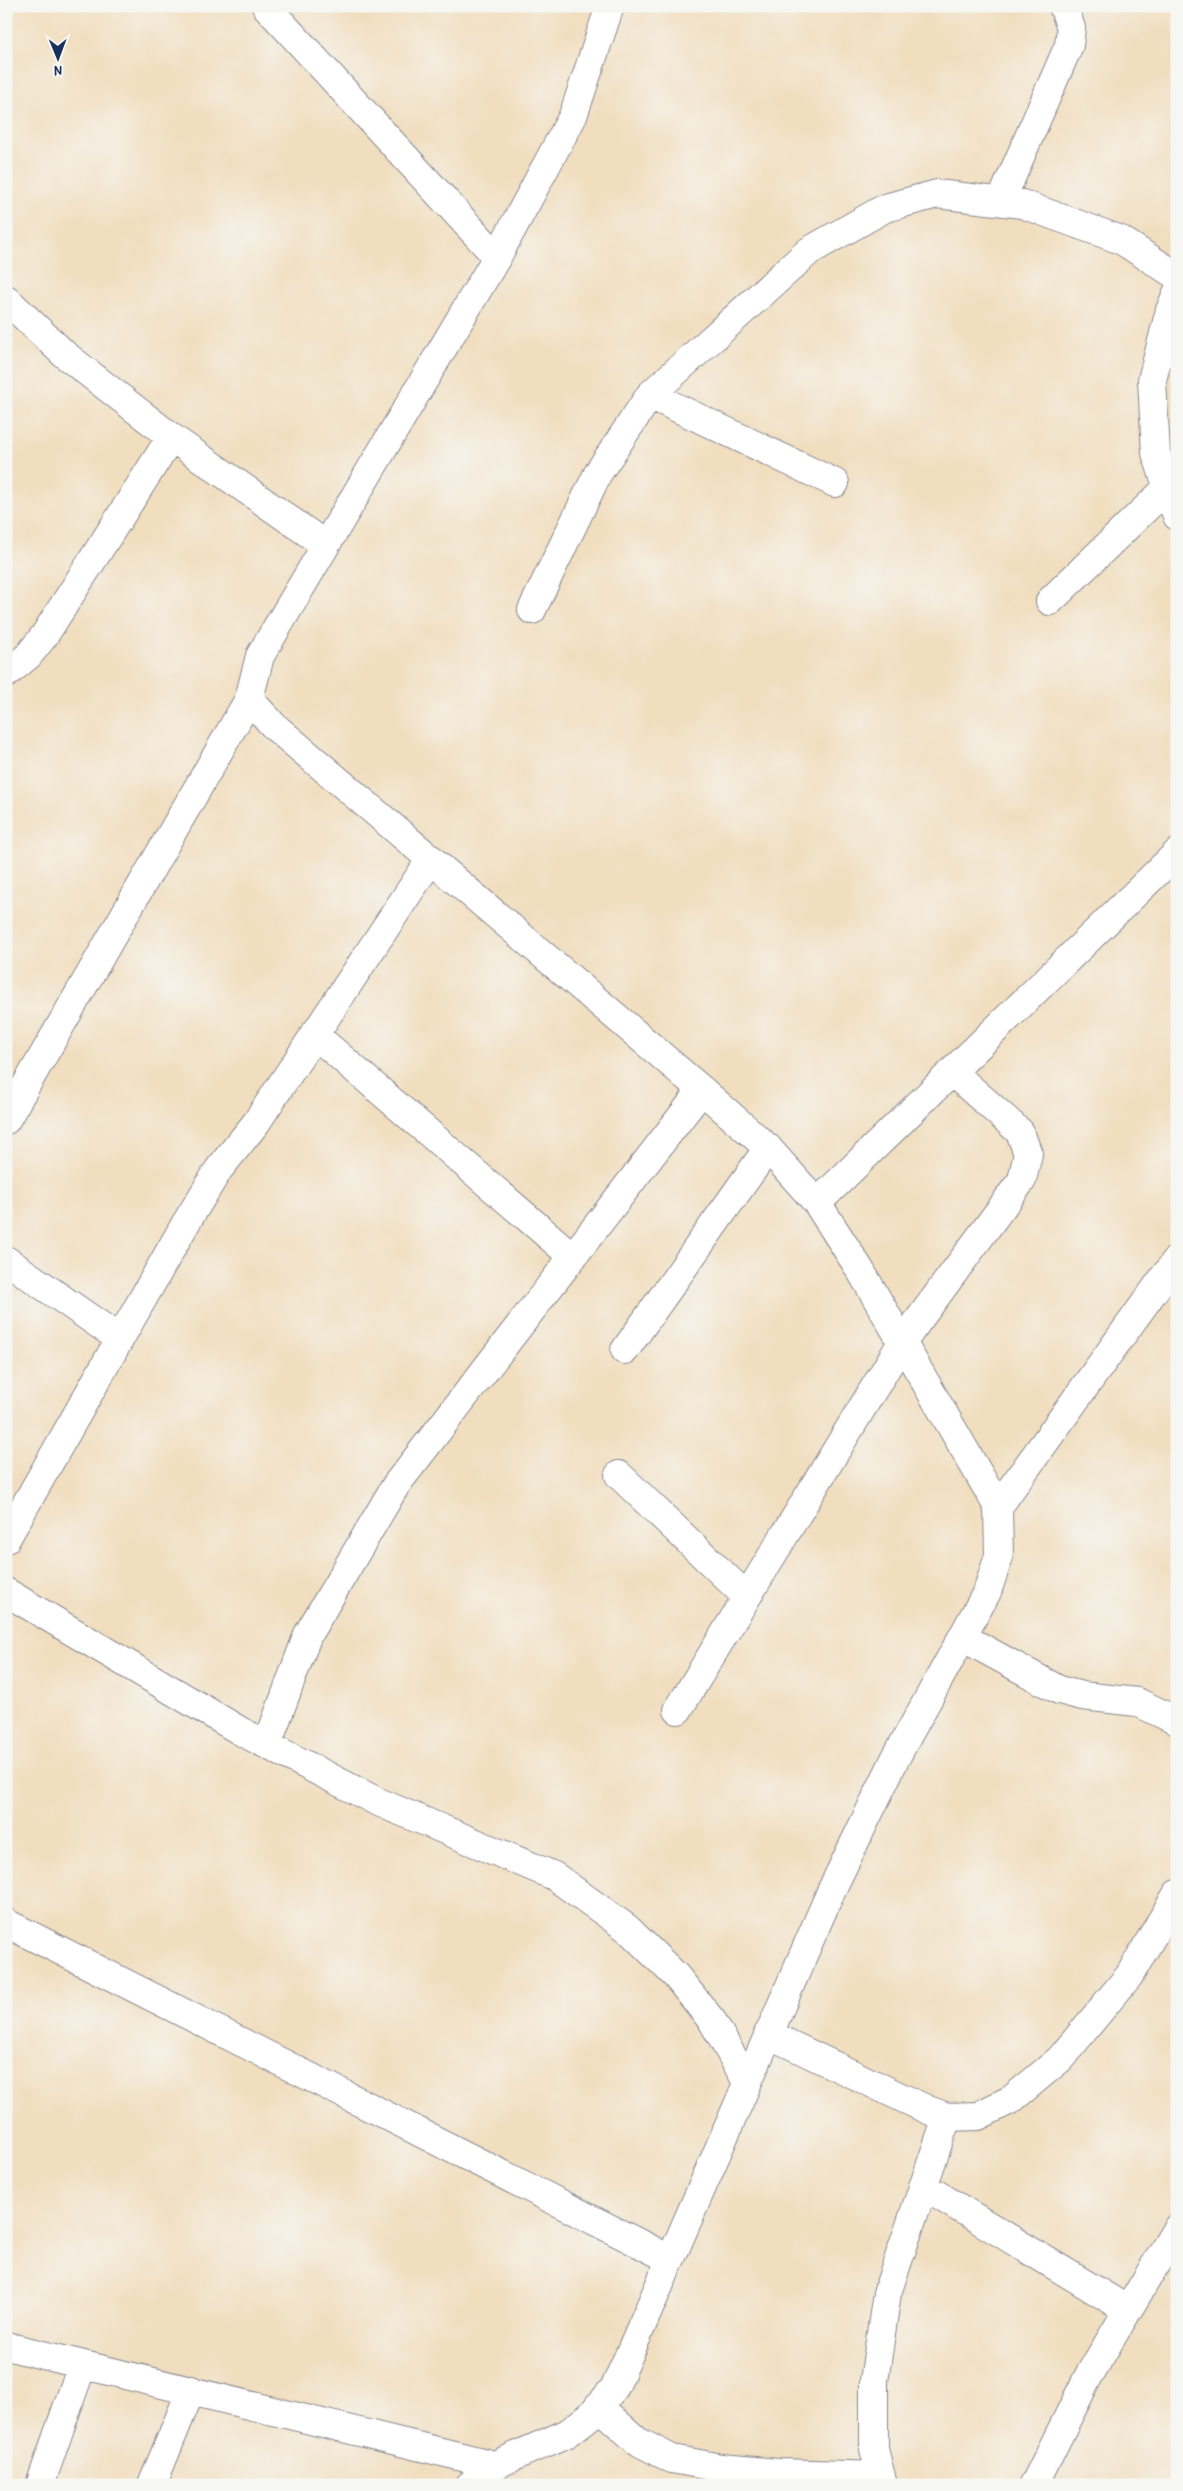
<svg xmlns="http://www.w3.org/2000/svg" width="1183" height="2491" font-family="'Patrick Hand',sans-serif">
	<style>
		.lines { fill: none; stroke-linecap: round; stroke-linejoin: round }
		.minor-casing { stroke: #86868e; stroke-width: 30 }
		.tertiary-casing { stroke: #86868e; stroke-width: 30 }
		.minor { stroke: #fff; stroke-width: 28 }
		.tertiary { stroke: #fff; stroke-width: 28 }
	</style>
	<rect width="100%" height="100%" fill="#f6f6f2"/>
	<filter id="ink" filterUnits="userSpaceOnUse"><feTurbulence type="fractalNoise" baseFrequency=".02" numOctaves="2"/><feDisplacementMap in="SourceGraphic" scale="10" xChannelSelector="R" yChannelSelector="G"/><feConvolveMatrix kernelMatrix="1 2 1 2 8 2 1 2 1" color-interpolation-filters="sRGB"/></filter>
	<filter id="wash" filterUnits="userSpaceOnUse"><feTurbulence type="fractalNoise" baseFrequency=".0096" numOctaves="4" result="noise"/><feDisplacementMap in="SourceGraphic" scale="20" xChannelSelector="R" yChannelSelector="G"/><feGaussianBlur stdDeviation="1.12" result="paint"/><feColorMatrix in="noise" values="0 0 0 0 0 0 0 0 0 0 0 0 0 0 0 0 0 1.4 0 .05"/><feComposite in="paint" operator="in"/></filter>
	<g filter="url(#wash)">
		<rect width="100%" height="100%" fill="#f1debf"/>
	</g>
	<g filter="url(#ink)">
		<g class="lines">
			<g class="minor-casing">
				<path id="minor" d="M266 6 497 257
					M1001 201 1069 45 1071 28 1063 6
					M1177 293 1170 310 1152 380 1156 453 1177 516
					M6 299 64 354 171 437 324 544
					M650 395 835 483
					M1050 601 1167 488
					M532 610 598 473 650 395 809 251 885 208 937 194 1022 204 1121 240 1177 276
					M6 674 28 656 44 636 171 437
					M314 1034 573 1257
					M6 1120 249 699
					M817 1203 1177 853
					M6 1260 120 1339
					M625 1350 768 1148
					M619 1475 747 1597
					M998 1507 1177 1259
					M6 1539 187 1221 219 1169 256 1123 431 859
					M6 1592 242 1732 376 1801 554 1876 628 1929 676 1976 713 2022 747 2082
					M964 1638 1059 1690 1082 1696 1137 1702 1177 1721
					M678 1710 901 1344 1022 1180 1028 1154 1020 1132 952 1072
					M267 1745 308 1634 396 1485 702 1090
					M6 1923 670 2259
					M923 2186 1128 2310
					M6 2346 495 2465
					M598 2406 637 2441 672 2459 721 2468 779 2473 881 2476
					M40 2485 82 2365
					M152 2485 191 2390
					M883 2485 874 2449V2381L887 2293 947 2117
					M1034 2485 1088 2377 1177 2228"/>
			</g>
			<g class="tertiary-casing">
				<path id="tertiary" d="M768 2034 928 2110 947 2117 978 2116 1012 2099 1060 2059 1129 1976 1177 1894
					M470 2485 495 2465 568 2433 591 2415 615 2387 832 1889 895 1759 987 1592 999 1556 998 1507 859 1268 817 1203 768 1148 702 1090 274 726 249 699 260 656 497 257 573 116 610 6"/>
			</g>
			<use href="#minor" class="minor"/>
			<use href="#tertiary" class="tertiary"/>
		</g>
	</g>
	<rect width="1183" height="2491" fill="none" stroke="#f6f6f2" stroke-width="25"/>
	<g transform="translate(58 58) rotate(179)" stroke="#f6f6f2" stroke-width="4" paint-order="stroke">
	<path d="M0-4L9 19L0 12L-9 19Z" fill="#1b2f5e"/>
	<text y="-8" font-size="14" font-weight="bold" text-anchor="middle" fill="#1b2f5e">N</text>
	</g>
</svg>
